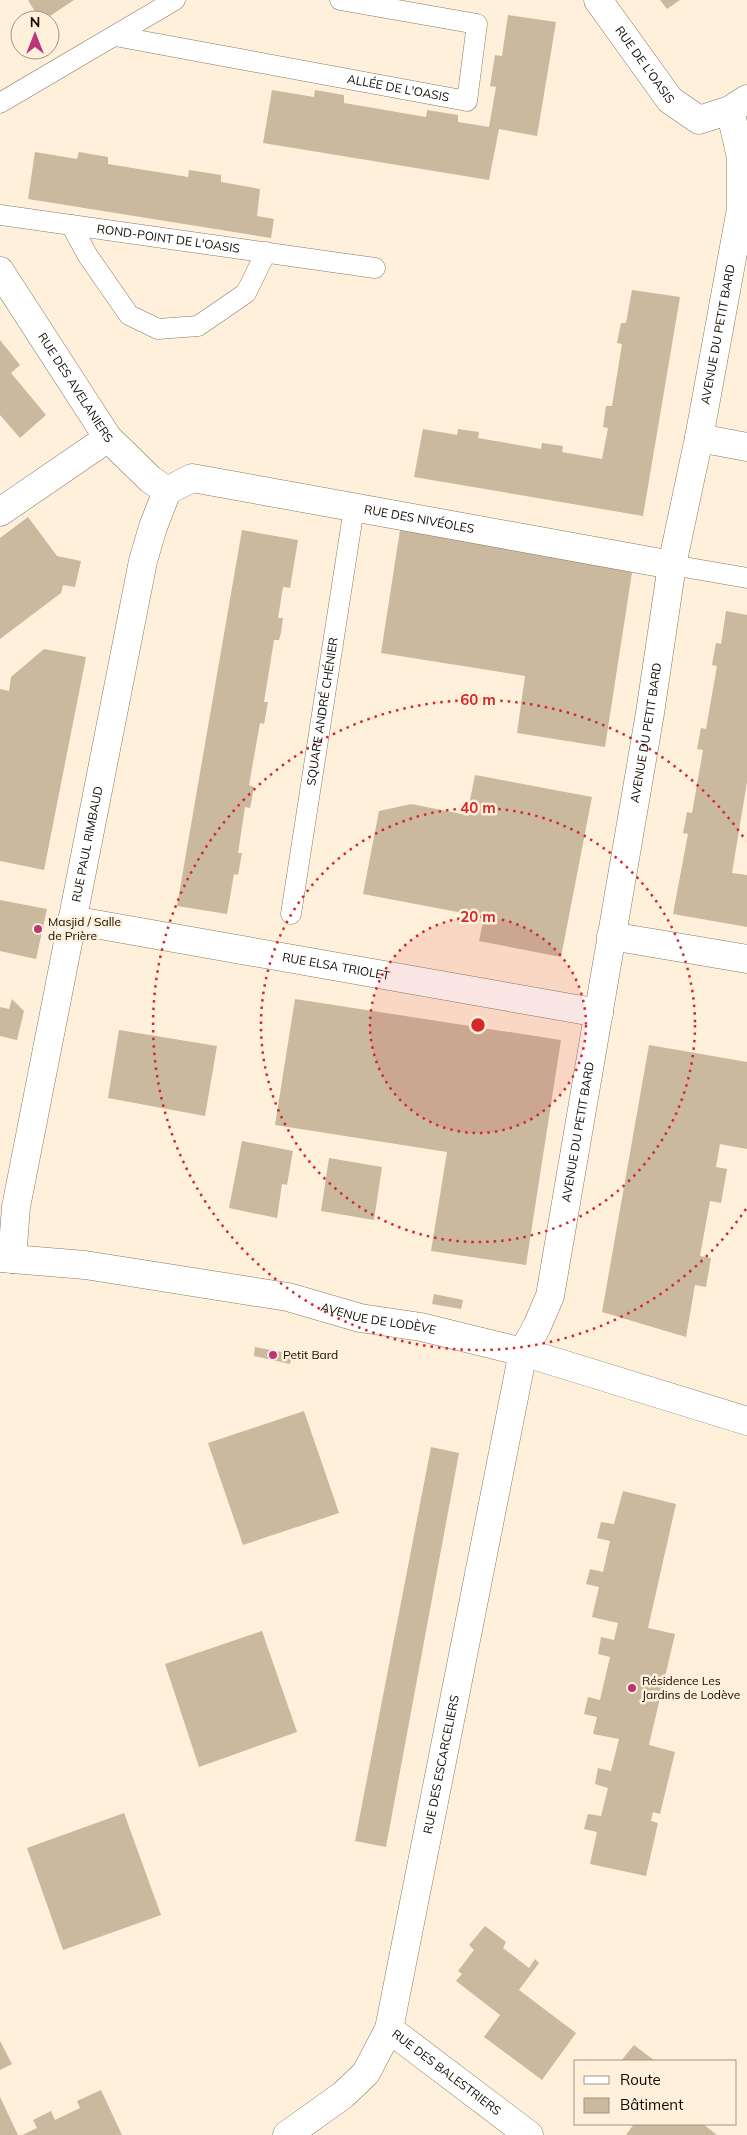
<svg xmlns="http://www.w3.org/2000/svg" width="747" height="2135" font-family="Mulish,sans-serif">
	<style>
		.building { fill: #cab89f }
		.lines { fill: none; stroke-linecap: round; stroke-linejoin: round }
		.service-casing { stroke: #887860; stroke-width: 21 }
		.minor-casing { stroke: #887860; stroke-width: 29 }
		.tertiary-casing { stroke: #887860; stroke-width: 29 }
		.service { stroke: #fff; stroke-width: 20 }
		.minor { stroke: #fff; stroke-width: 28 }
		.tertiary { stroke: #fff; stroke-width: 28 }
		.ring { fill: none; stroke: #d62828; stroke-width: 2.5; stroke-dasharray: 2.5 5 }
		.poi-dot { fill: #ba367b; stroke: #fef0da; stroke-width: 2 }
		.labels { text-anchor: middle; stroke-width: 5; stroke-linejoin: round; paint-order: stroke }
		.street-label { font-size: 12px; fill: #110b04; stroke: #fef0da }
		.poi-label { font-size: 12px; fill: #110b04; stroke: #fef0da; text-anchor: start }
		.centre { fill: #d62828; stroke: #fef0da; stroke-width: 2.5 }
		.ring-label { font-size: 15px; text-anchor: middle; font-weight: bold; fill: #d62828; stroke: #fef0da; stroke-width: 5; stroke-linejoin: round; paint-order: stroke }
	</style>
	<rect width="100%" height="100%" fill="#fef0da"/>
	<path class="building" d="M28 0H74L44 20H40Z
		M660 0H680L667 9Z
		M508 15 556 22 537 136 499 129 489 180 263 143 272 90 314 97 315 90 344 95V103L426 117 427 110 458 115V122L489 127 496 87 490 86 495 55 502 56Z
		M35 152 77 159 79 152 108 157V164L188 177 189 170 221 175V182L260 189 257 216 274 219 271 238 28 199Z
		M632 290 680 297 643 516 414 477 423 429 457 435 458 429 479 432 478 438 541 449 542 443 563 446 562 452 602 459 608 428 603 427 606 406H612L622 344 617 343 621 323H626Z
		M0 340 20 365 11 373 46 415 20 438 0 415Z
		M28 517 57 556 81 561 75 587 63 585 61 593 0 639V538Z
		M242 530 298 540 290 588 283 587 278 618H283L281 633 279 640H274L264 702H268L264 724 260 723 249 785 254 787 252 798 250 808 245 807 238 853H242L238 875 234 874 227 914 177 906Z
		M400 530 633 566 605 747 517 733 525 676 381 653Z
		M726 611 747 615V782L732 873 747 875V927L673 914 688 834 683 833 685 823 687 812 692 813 703 750 697 749 701 728 706 729 717 666 712 665 716 643 721 644Z
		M44 649 86 657 44 870 0 861V689L9 691 11 677Z
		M475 775 592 797 561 957 479 941 484 917 363 894 379 811 411 804 467 815Z
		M0 900 47 909 36 959 0 951Z
		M12 999 24 1011 17 1040 0 1036V1007L9 1009Z
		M295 999 561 1040 526 1265 431 1251 447 1152 275 1125Z
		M119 1030 217 1046 205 1116 108 1098Z
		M649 1045 747 1062V1149L720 1144 716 1167 727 1169 721 1203 710 1201 700 1256 711 1258 706 1287 695 1285 686 1337 602 1312Z
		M242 1141 293 1151 287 1185 282 1184 277 1218 229 1208Z
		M329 1158 382 1167 374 1220 321 1211Z
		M434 1294 463 1300 461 1309 432 1304Z
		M255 1347 292 1354 290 1364 254 1356Z
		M304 1411 339 1513 243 1545 208 1443Z
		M431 1447 459 1453 386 1847 355 1841Z
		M623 1491 676 1504 648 1628 675 1634 649 1745 675 1752 660 1814 653 1812 651 1821 658 1823 646 1876 590 1864 597 1832 584 1829 588 1814 601 1816 608 1788 595 1784 598 1768 611 1771 619 1739 593 1734 597 1717 584 1714 588 1697 600 1700 610 1657 598 1654 601 1637 614 1640 618 1623 592 1617 599 1587 586 1584 590 1569 603 1572 610 1541 597 1538 601 1522 614 1524Z
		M262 1631 297 1732 199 1767 165 1664Z
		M124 1813 161 1915 63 1950 27 1848Z
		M485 1926 506 1942 503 1948 529 1968 535 1959 539 1963 519 1990 576 2033 542 2080 484 2037 500 2015 456 1981 462 1974 458 1971 474 1950 469 1945Z
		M0 2041 12 2064 0 2070Z
		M634 2045 655 2061H621Z
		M101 2090 122 2135H22L37 2128 33 2120 51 2111 55 2120 80 2108 77 2101Z
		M0 2097 18 2135H0Z
		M634 2124H703L717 2135H626Z"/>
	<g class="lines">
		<g class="service-casing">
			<g id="service">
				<path id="s1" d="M115 36 467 101 477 24 340 0"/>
				<path d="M0 103 175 0"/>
				<path id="s2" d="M0 215 375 268"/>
				<path d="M71 225 88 256 129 315 158 329 198 326 246 293 266 252"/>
				<path d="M672 565 747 578"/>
				<path id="s3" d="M291 914 354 508"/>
			</g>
		</g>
		<g class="minor-casing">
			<g id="minor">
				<path id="s4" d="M598 0 670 100 699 120 730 110 747 99"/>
				<path id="s5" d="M0 271 108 438 150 479 167 491"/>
				<path d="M699 438 747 447"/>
				<path id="s6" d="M167 491 192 478 672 565"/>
				<path d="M0 512 108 438"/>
				<path id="s7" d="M72 920 599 1013"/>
				<path d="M611 936 747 959"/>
				<path id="s8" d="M12 1259 16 1207 143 561 153 527 167 491"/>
				<path id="s9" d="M389 2029 529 2135"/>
				<path id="s10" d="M287 2135 343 2095 366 2073 389 2029 523 1352 537 1326 550 1296 650 713 672 565 699 438 741 209V157L730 110"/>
			</g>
		</g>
		<g class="tertiary-casing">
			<g id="tertiary">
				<path id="s11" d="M0 1258 85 1265 288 1297 360 1318 421 1327 523 1352 747 1421"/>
			</g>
		</g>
		<use href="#service" class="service"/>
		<use href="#minor" class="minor"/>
		<use href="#tertiary" class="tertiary"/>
	</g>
	<circle cx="478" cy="1025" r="108" fill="#d62828" fill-opacity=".12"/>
	<g class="ring">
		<circle cx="478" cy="1025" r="108"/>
		<circle cx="478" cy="1025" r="217"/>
		<path d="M746 1209A325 325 0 1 1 746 841"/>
	</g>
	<g class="poi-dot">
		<circle cx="38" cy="929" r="5"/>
		<circle cx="273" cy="1355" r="5"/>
		<circle cx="632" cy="1688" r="5"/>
	</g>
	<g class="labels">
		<g class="street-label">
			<text dy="4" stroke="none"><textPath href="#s4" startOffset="80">RUE DE L'OASIS</textPath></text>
			<text dy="4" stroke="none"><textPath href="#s1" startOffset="288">ALLÉE DE L'OASIS</textPath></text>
			<text dy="4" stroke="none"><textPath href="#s2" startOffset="170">ROND-POINT DE L'OASIS</textPath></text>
			<text dy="4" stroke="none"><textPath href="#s10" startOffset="1879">AVENUE DU PETIT BARD</textPath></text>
			<text dy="4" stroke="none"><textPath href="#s5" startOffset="139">RUE DES AVELANIERS</textPath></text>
			<text dy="4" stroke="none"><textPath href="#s6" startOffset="259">RUE DES NIVÉOLES</textPath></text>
			<text dy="4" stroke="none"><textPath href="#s3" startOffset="205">SQUARE ANDRÉ CHÉNIER</textPath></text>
			<text dy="4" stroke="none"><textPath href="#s10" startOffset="1474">AVENUE DU PETIT BARD</textPath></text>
			<text dy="4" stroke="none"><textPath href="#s8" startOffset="422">RUE PAUL RIMBAUD</textPath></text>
			<text dy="4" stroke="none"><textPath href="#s7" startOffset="268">RUE ELSA TRIOLET</textPath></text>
			<text dy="4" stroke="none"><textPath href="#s10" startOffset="1069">AVENUE DU PETIT BARD</textPath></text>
			<text dy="4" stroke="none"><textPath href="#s11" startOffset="384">AVENUE DE LODÈVE</textPath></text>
			<text dy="4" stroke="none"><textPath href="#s10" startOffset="420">RUE DES ESCARCELIERS</textPath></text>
			<text dy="4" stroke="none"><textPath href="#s9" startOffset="72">RUE DES BALESTRIERS</textPath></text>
		</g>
		<g class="poi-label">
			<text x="48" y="926">Masjid / Salle<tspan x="48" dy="14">de Prière</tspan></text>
			<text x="283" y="1359">Petit Bard</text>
			<text x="642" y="1685">Résidence Les<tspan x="642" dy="14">Jardins de Lodève</tspan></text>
		</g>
	</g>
	<circle cx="478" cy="1025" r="8" class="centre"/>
	<g class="ring-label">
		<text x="478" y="705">60 m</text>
		<text x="478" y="813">40 m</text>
		<text x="478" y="922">20 m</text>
	</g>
	<rect x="574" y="2060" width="162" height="65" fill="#fef0da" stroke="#9f9484"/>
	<rect x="584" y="2076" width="25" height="8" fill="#ffffff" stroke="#9f9484"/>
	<text x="620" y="2085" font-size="15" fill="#110b04">Route</text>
	<rect x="584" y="2098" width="25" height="15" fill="#cab89f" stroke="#9f9484"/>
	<text x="620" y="2110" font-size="15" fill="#110b04">Bâtiment</text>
	<g transform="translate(35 35)"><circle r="24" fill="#fef0da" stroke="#9f9484"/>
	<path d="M0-4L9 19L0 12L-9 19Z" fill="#ba367b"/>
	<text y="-8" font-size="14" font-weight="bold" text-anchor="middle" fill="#110b04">N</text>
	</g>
</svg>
